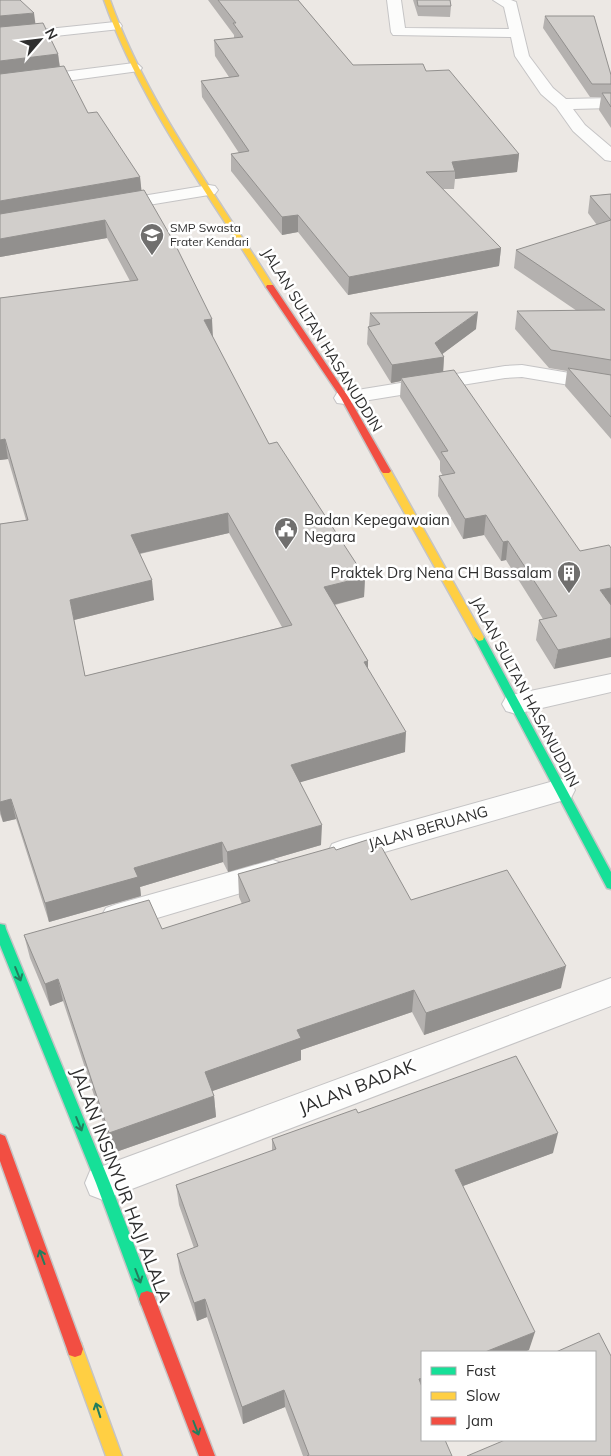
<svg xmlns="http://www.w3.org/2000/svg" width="611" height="1456" font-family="Mulish,sans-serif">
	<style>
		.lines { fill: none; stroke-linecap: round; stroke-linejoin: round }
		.street-casing { stroke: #c5c4c5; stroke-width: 2 }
		.fast-casing { stroke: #c5c4c5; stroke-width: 3 }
		.slow-casing { stroke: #c5c4c5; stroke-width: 3 }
		.jam-casing { stroke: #c5c4c5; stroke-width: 3 }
		.street { fill: #fcfcfb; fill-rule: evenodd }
		.fast { fill: #16e098; fill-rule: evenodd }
		.slow { fill: #ffcf43; fill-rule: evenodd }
		.jam { fill: #f24e42; fill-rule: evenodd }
		.wall { fill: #b4b1af; fill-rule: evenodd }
		.shaded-wall { fill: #92908e }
		.building { fill: #d1cecb; stroke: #92908e; fill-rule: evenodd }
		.oneway { stroke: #237e5e }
		.labels { text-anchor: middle; stroke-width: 5; stroke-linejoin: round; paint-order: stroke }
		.far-poi-label { font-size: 12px; fill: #2e2e2e; stroke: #fff; text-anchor: start }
		.street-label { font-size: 15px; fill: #2e2e2e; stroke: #fff }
		.poi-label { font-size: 15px; fill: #2e2e2e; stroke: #fff; text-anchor: start }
		.near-street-label { font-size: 18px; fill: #2e2e2e; stroke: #fff }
	</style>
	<rect width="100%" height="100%" fill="#ece8e4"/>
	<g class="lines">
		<g class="street-casing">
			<path id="street" d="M387 0H401L405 28 509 29 504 7 493 0H511L516 2 529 56 553 88 566 99 611 98V108L573 109 585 125 611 147V161L605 160 573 131 556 107 541 94 515 56 511 37 393 35 391 32Z
				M115 22 120 23 122 26 120 29 0 42V34Z
				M134 63 139 65 142 68 139 71 0 90V80Z
				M209 185 215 186 218 190 215 194 112 211 106 210 103 206 106 202 112 201Z
				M522 365 611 380V392L522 377 505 378 345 404 337 403 334 398 337 393 345 392 505 366Z
				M611 674V692L516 714 506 711 502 704 506 697 516 694Z
				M561 779 571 782 575 790 571 798 343 864 332 860 328 852 332 844 343 840Z
				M273 860 284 864 288 872 284 880 117 930 106 926 101 917 106 908 117 904Z
				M611 978V1006L103 1200 90 1195 85 1183 90 1171 103 1166Z"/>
		</g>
		<g class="fast-casing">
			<path id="fast" d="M479 633 484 637 611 872V889L607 888 474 637Z
				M0 924 5 925 6 929 110 1183 155 1299 153 1305 147 1307 141 1305 139 1299 96 1183 0 945Z"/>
		</g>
		<g class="slow-casing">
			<path id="slow" d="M104 0H110C147 104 216 194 274 287L273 289 266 287C209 194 140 103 104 0Z
				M386 468 391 471 484 637 483 640 479 641 474 637 381 471Z
				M75 1341 81 1343 83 1349 122 1456H106L67 1349 69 1343Z"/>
		</g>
		<g class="jam-casing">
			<path id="jam" d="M267 285H273L349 398 391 471 389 473H383L381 471 341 398 266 287Z
				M0 1134 5 1136 7 1141 83 1349 81 1355 75 1357 69 1355 67 1349 0 1161Z
				M147 1291 153 1293 215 1456H199L139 1299 141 1293Z"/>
		</g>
		<use href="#street" class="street"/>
		<use href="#fast" class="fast"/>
		<use href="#slow" class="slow"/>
		<use href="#jam" class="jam"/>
	</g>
	<path class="wall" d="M0 0 35 24 58 54 60 67 88 113 140 177 141 191 213 338 269 444 365 577 364 597 335 605 368 661V669L405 752 300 782 321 845 228 872 223 862 140 887 141 896 49 922 16 819 3 822 0 814V524L26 520 8 459 0 460V298L130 281 107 238 0 257ZM229 533 282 627 85 676 74 620 154 600 140 554Z
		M208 0H298L353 65 426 71 519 154 517 172 455 179 454 189H443L501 248 499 266 348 295 298 232 282 235 231 171V154L239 153 202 97 201 81 229 77 215 56 214 40 234 38V35Z
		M413 0H450L451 6 450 17 418 16Z
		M545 16 611 75V128L599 110 601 97H590L543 28Z
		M611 194V439L565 386 567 371 549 368 515 329 517 311H577L514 268 516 250 597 225 588 213 590 196Z
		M370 313 476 329 442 354 444 357 443 371 580 551 554 669 536 640 539 620 543 619 506 560 501 561 484 535 463 539 438 496 439 476H443L440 471V461L400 397 401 381 391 383 367 344 368 327 369 326Z
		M336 850 411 900 561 988 424 1035 412 1012 301 1050V1060L212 1091 214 1096 216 1117 113 1153 63 1001 50 1006 30 958 24 935 162 929 242 904 239 897 238 874Z
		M358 1113 553 1153 463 1186 529 1350 524 1352H422V1440L452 1456H303L285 1407 243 1424 207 1317 197 1321 180 1273 177 1254 194 1248 179 1205 176 1185 272 1151V1139Z"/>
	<path class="shaded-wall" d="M34 13 36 28 0 32V16Z
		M58 54 60 70 0 78V61Z
		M519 154 517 172 455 179V171L452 162Z
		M140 177 142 195 0 219V201Z
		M298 215V232L282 235V217Z
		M105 220 107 238 0 257V239Z
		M501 248 499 266 348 295 349 277Z
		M478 312 476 329 437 358 444 357 443 374 401 378V381L391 383 392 365 435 343Z
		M212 319 213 338 204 320Z
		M5 439 8 459 0 460V440Z
		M228 513 229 533 133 555 131 535Z
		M486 515 484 535 463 539 465 519Z
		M508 541 506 560 501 561 503 542Z
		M365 577 364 597 324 607V587Z
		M152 580 154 600 74 620 70 600Z
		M611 588V606L600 590Z
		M611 638V657L554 669 558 650Z
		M368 661V681L364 662Z
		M406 732 405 752 291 785V765Z
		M11 799 16 819 3 822 0 810V802Z
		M322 825 321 845 228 872 227 852Z
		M222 842 223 862 140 887 141 896 49 922 45 903 134 868Z
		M566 966 561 988 424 1035 426 1013Z
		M58 979 63 1001 50 1006 45 984Z
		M414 990 412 1012 301 1050V1060L207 1093 205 1072 297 1030Z
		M214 1096 216 1117 113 1153 109 1133Z
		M558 1133 553 1153 452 1190 455 1170Z
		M205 1299 207 1317 197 1321 194 1303Z
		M535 1332 529 1350 524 1352H485Z
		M422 1378V1394L419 1379Z
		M284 1390 285 1407 243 1424 242 1407Z"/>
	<path class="building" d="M0 0H20L34 13 0 16Z
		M218 0H298L353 65 423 64 426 71 449 70 519 154 452 162 455 171 426 172 501 248 349 277 298 215 282 217 231 154 249 151 201 81 239 76 214 40 243 37 233 23H236Z
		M417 0H450L451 6H418Z
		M545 16H594L611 75V84H592Z
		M43 23 58 54 0 61V27Z
		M64 66 88 113 97 112 140 177 0 201V74Z
		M602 93H611V107Z
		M144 190 175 244 212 319 204 320 269 444 277 442 365 577 324 587 368 661 364 662 406 732 291 765 322 825 227 852 222 842 134 868 138 877 45 903 11 799 0 802V524L28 520 5 439 0 440V298L138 280 105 220 0 239V214ZM228 513 292 625 85 676 70 600 152 580 131 535Z
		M611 194V220L590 196Z
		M611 220V360L551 350 517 311 605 310 516 250Z
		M478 312 435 343 444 357 392 365 368 327 380 324 370 313Z
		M568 368 611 375V417Z
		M454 370 580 551 609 545 611 548V588L600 590 611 605V638L558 650 539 620 557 616 508 541 503 542 486 515 465 519 439 476 455 473 441 452 448 451 401 378Z
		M376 837 411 900 507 870 566 966 426 1013 414 990 297 1030 301 1038 205 1072 214 1096 109 1133 58 979 45 984 24 935 149 900 162 929 250 901 238 874 334 847 336 850Z
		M516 1056 558 1133 455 1170 535 1332 485 1352H422V1378L419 1379 422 1387V1440H445L452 1456H307L309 1455 284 1390 242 1407 205 1299 194 1303 177 1254 198 1246 176 1185 276 1149 272 1139 356 1109 358 1113Z
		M599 1333 611 1356V1456H467L505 1440H595V1352H556Z"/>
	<defs><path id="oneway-shaft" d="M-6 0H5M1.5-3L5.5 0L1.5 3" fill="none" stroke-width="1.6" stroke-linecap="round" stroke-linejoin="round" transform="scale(1.25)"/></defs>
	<g class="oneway">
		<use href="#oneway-shaft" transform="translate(18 974) rotate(68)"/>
		<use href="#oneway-shaft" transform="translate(79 1124) rotate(68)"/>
		<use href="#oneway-shaft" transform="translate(42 1257) rotate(-110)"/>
		<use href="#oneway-shaft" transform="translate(138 1276) rotate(69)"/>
		<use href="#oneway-shaft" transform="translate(98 1410) rotate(-108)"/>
		<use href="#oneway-shaft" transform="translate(196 1428) rotate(69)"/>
	</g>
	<defs>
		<g id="school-pin" transform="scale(1.25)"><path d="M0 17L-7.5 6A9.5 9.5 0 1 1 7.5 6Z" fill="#706f6e" stroke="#fff"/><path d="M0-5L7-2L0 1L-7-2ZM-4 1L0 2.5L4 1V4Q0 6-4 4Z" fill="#fff"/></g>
		<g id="civic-pin" transform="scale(1.25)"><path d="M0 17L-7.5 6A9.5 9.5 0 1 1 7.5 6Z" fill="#706f6e" stroke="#fff"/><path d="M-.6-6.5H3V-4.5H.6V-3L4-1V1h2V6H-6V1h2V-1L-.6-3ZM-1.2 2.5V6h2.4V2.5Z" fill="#fff"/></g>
		<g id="building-pin" transform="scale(1.25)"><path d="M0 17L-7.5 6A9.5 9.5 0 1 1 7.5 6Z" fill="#706f6e" stroke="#fff"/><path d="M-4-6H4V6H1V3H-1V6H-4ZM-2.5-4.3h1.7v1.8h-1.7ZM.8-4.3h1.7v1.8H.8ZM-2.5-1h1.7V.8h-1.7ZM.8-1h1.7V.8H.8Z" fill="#fff"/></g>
	</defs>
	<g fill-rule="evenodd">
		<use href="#school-pin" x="152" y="235"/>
		<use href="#civic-pin" x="286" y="529"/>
		<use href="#building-pin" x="569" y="573"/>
	</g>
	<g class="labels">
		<g class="far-poi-label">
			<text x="170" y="232">SMP Swasta<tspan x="170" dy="14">Frater Kendari</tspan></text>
		</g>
		<g class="street-label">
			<text transform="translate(322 340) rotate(58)" y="5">JALAN SULTAN HASANUDDIN</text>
			<text transform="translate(525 692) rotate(62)" y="5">JALAN SULTAN HASANUDDIN</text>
			<text transform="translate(428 828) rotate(-16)" y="5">JALAN BERUANG</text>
		</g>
		<g class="poi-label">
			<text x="304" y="525">Badan Kepegawaian<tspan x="304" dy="17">Negara</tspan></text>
			<text x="552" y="578" text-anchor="end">Praktek Drg Nena CH Bassalam</text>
		</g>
		<g class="near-street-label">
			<text transform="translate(357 1087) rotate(-21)" y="6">JALAN BADAK</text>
			<text transform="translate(121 1185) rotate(69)" y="6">JALAN INSINYUR HAJI ALALA</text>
		</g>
	</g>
	<rect x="421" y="1351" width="175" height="90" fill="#ffffff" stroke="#ababab"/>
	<rect x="431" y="1367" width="25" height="8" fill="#16e098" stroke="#ababab"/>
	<text x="466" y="1376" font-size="15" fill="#2e2e2e">Fast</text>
	<rect x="431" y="1392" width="25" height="8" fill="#ffcf43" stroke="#ababab"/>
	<text x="466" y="1401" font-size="15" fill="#2e2e2e">Slow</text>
	<rect x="431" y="1417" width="25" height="8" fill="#f24e42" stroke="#ababab"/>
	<text x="466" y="1426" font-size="15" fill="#2e2e2e">Jam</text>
	<g transform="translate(40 40) rotate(62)" stroke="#ffffff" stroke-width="4" paint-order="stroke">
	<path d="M0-4L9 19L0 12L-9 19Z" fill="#2e2e2e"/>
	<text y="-8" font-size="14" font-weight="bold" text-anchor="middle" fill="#2e2e2e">N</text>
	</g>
</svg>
